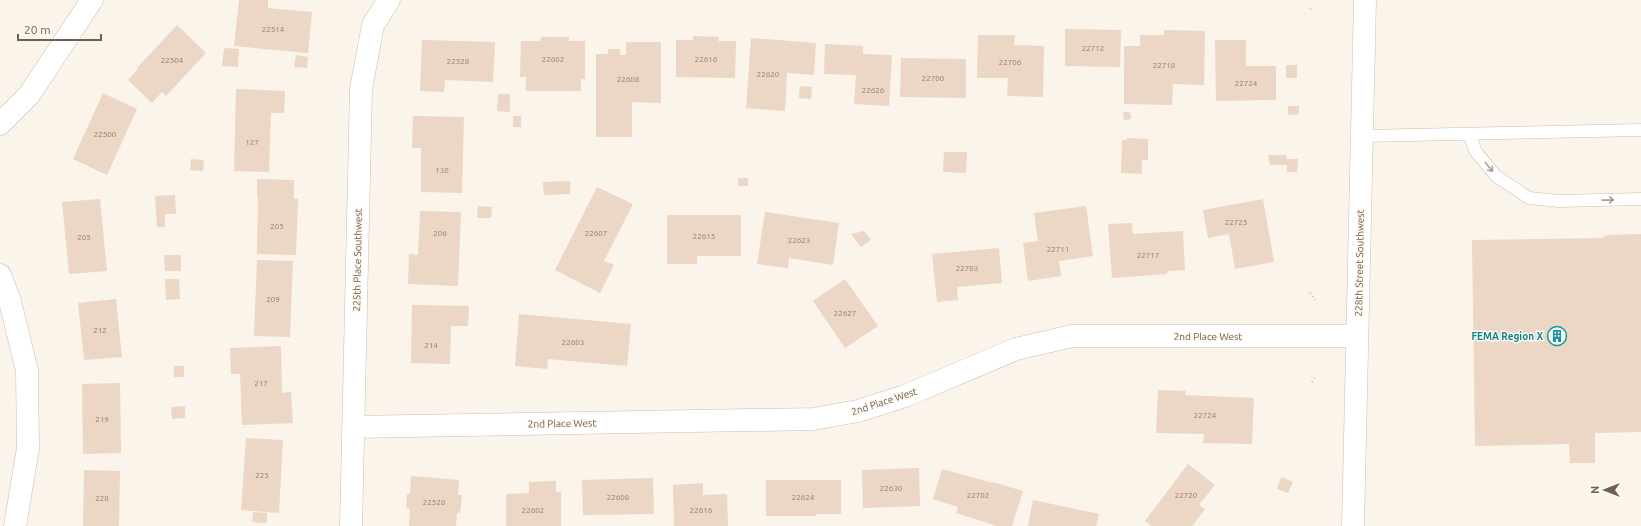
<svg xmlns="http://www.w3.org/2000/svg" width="1641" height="526" font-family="Ubuntu,sans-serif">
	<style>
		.building { fill: #ecd6c5 }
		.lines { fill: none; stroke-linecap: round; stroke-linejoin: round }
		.service-casing { stroke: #cbbdb1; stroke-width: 13 }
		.minor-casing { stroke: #cbbdb1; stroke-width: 23 }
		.secondary-casing { stroke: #cdbeaf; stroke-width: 23 }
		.path { stroke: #d1baa8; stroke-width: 2.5; stroke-dasharray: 1 3; stroke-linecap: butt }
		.service { stroke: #fff; stroke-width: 12 }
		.minor { stroke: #fff; stroke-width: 22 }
		.secondary { stroke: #fff; stroke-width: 22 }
		.oneway { stroke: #aa9e96 }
		.labels { text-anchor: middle; stroke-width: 3; stroke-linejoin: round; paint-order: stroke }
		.number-label { font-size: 8px; fill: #907c6d }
		.street-label { font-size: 10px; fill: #725e50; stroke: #fdf8f0 }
		.culture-label { font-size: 10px; font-weight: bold; fill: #0d838f; stroke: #fdf8f0; text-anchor: end }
	</style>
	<rect width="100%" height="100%" fill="#faf4ea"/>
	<path class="building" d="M239 0H268V8L312 12 308 53 234 46Z
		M177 25 206 53 166 96 162 92 152 103 128 80 138 69 137 68Z
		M1065 29 1121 30 1120 67 1065 66Z
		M1164 30 1205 31 1204 85 1173 84 1172 105 1124 104V46H1140V35H1164Z
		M978 35H1015L1014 45 1044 46 1043 97 1007 96 1008 78H977Z
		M693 36 719 37 718 41H736L735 78 676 77V40H693Z
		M541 37H569V41H585V79H581V91H526V77H520L521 41H541Z
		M751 38 816 43 814 75 787 73 785 111 746 108Z
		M422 40 495 42 493 82 445 80 444 92 420 91Z
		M1215 40H1246V66H1276V100L1216 101Z
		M626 42H661V103L632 102V137H596V54H608V49H620V55H626Z
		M825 44 863 46V54L892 55 889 106 854 104 856 75 824 74Z
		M224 48 239 49 238 67 222 66Z
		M296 55 308 57 307 68 294 67Z
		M901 58 966 59V98L900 97Z
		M1286 65H1297V78H1286Z
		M800 86 812 87 811 99 799 98Z
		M236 89 285 91 284 113H271L269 172 234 171Z
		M103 93 137 109 107 175 73 159Z
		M498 94H510V112L497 111Z
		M1288 106H1299V114L1288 115Z
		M1123 112H1130L1131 119 1124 120Z
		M413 116 464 117 462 193 421 192V148H412Z
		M513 116H521V127H513Z
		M1127 138 1148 139V160H1142V174L1121 173 1122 140H1127Z
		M944 152H967L966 173 943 172Z
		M1268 155H1286L1287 159H1298L1297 172H1287V165H1270Z
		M191 159 204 160 203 171 190 170Z
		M738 178H748V186H738Z
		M257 179 294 180V199H298L296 255 257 254 258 197H257Z
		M570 181V194L544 195 543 182Z
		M597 187 633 204 604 261 614 265 600 293 555 270Z
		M175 195 176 214H165V227H157L155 196Z
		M100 199 107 271 69 274 62 202Z
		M1263 199 1274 262 1235 269 1229 234 1208 238 1203 210Z
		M478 206 492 207 491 218H477Z
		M1086 206 1093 256 1059 261 1061 276 1028 281 1023 243 1038 241 1034 213Z
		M420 211 461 212 458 286 408 284 409 254 418 255Z
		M765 212 839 223 833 265 789 258 788 268 757 264Z
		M667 215H741V256H697V264H667Z
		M1132 223 1133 234 1183 231 1185 270 1167 271V274L1112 278 1108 224Z
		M864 231 871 240 861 247 851 234Z
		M1641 234V432L1595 433V463H1570L1569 444 1475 446 1472 240 1602 238 1607 235Z
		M999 248 1002 283 957 287 958 300 937 302 932 254Z
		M164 255H181V271H165Z
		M257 260 293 261 290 337 254 336Z
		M165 279H179L180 299 166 300Z
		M845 279 878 326 845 348 813 301Z
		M116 299 122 357 84 360 78 303Z
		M412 305 469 306 468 326H451L450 364 411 363Z
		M519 314 631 324 627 366 548 359 547 369 515 366Z
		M281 346 282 393 291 392 293 423 242 425 240 374H231L230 348Z
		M174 366H184V377H174Z
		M120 383 121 453 83 454 82 384Z
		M1158 390 1186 391 1185 395 1254 398 1252 444 1203 443 1204 434 1156 433Z
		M185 406V418L172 419 171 407Z
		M246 438 283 440 279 513 241 510Z
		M1188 464 1215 485 1199 505 1205 509 1192 526H1151L1145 521Z
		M919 468 920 506 863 508 862 470Z
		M942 469 993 483V482L1023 491 1012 526H997L956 513 958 507 933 499Z
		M84 470 120 471 119 526H83Z
		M411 476 459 480 458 495H462L460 513H457L456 526H409L410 509 406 508 407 494H410Z
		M1281 477 1293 482 1288 493 1277 489Z
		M653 478 654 514 583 515 582 480Z
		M766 480H841V514H816V516H766Z
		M556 481V492H561V526H506V494L529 493V482Z
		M703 483V495L727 494 728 526H674L673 485Z
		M1033 500 1099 514 1096 526H1028Z
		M253 512 267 513V523L252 522Z"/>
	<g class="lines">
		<g class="service-casing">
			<path id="service" d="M1469 134 1476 152 1496 176 1529 198 1559 201 1641 199
				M1362 136 1641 130"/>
		</g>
		<g class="minor-casing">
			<path id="minor" d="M0 124 29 95 92 0
				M0 275 10 301 27 371 28 448 15 526
				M353 427 813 419 858 411 905 396 1016 349 1072 336H1357
				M351 526 361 89 373 25 389 0"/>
		</g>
		<g class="secondary-casing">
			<path id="secondary" d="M1353 526 1365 0"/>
		</g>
		<path class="path" d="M1310 9 1313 6
			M1310 293 1315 300
			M1312 382 1316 376"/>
		<use href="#service" class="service"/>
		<use href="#minor" class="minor"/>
		<use href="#secondary" class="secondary"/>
	</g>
	<defs><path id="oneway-shaft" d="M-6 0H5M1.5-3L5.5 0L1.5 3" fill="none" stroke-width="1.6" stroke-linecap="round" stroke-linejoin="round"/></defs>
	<g class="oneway">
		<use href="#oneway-shaft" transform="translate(1489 167) rotate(51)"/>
		<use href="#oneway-shaft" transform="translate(1608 200) rotate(-1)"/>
	</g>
	<defs>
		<g id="building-ring" transform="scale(1)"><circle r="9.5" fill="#fdf8f0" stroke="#0f9aa8" stroke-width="1.5"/><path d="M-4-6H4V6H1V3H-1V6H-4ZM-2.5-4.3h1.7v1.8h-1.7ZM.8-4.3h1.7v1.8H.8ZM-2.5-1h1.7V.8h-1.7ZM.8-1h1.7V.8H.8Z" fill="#0f9aa8"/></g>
	</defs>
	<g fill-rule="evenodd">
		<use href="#building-ring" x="1557" y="336"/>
	</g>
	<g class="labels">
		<g class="number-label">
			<text x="273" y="32">22514</text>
			<text x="1093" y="51">22712</text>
			<text x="553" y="62">22602</text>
			<text x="706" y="62">22616</text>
			<text x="172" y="63">22504</text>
			<text x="458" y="64">22528</text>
			<text x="1010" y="65">22706</text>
			<text x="1164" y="68">22718</text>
			<text x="768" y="77">22620</text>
			<text x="933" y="81">22700</text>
			<text x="628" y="82">22608</text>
			<text x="1246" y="86">22724</text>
			<text x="873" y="93">22626</text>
			<text x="105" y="137">22500</text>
			<text x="252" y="145">127</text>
			<text x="442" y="173">130</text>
			<text x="1236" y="225">22725</text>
			<text x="277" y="229">205</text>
			<text x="440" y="236">206</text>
			<text x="596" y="236">22607</text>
			<text x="704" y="239">22615</text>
			<text x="84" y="240">205</text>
			<text x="799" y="243">22623</text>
			<text x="1058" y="252">22711</text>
			<text x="1148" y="258">22717</text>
			<text x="967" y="271">22703</text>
			<text x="273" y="302">209</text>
			<text x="845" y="316">22627</text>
			<text x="100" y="333">212</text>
			<text x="573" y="345">22603</text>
			<text x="431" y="348">214</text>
			<text x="261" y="386">217</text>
			<text x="1205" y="418">22724</text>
			<text x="102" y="422">219</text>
			<text x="262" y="478">225</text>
			<text x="891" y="491">22630</text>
			<text x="978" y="498">22702</text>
			<text x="1186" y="498">22720</text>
			<text x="618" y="500">22608</text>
			<text x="803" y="500">22624</text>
			<text x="102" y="501">228</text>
			<text x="434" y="505">22528</text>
			<text x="533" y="513">22602</text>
			<text x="701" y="513">22616</text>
		</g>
		<g class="street-label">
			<text transform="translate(357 260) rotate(-89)" y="4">225th Place Southwest</text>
			<text transform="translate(1359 263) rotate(-89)" y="4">228th Street Southwest</text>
			<text x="1208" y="340">2nd Place West</text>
			<text transform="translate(884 401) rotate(-18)" y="4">2nd Place West</text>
			<text transform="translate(562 423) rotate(-1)" y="4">2nd Place West</text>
		</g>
		<g class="culture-label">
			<text x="1543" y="340">FEMA Region X</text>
		</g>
	</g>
	<g transform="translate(1605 490) rotate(270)" stroke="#fdf8f0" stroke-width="3" paint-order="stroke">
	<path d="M0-3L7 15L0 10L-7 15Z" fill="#725e50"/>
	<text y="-6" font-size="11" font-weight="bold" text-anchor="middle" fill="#725e50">N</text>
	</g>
	<path d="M18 34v6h83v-6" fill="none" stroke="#725e50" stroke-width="2"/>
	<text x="24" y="34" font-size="12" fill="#725e50" stroke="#fdf8f0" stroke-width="3" paint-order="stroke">20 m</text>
</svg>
